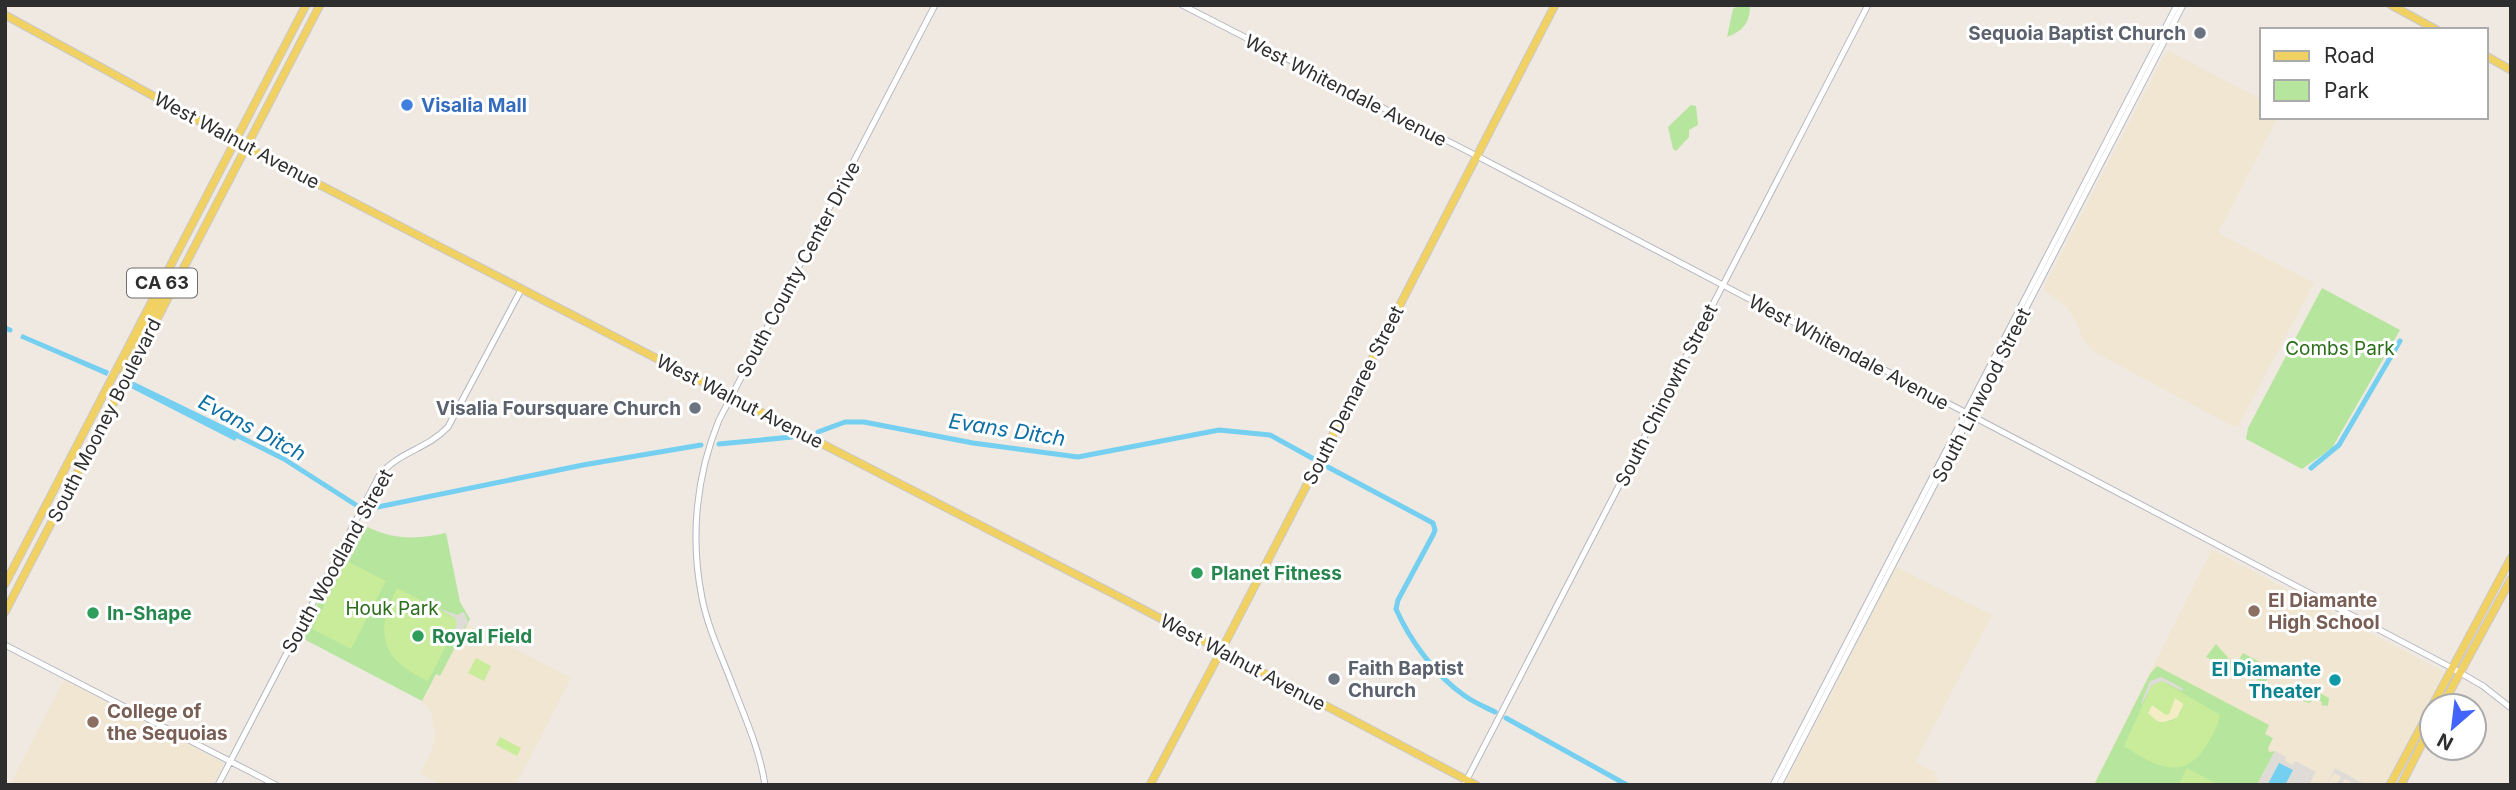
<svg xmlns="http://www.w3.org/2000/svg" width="2516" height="790" font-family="Inter,sans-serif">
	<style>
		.education { fill: #f0e6d1 }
		.green { fill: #b6e59e }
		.sand { fill: #f3ecc5 }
		.pitch { fill: #c9ec9a; fill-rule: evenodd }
		.plaza { fill: #dfdcd8 }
		.water { fill: #75cff0 }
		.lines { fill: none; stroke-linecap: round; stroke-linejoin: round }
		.canal { stroke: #75cff0; stroke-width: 5 }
		.minor-casing { stroke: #b4b7c1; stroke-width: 7 }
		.major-casing { stroke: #c9c9c9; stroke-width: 9 }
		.minor { stroke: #fff; stroke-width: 5 }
		.major { stroke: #f2d163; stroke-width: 7 }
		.worship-dot { fill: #6b7280; stroke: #fff; stroke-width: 2.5 }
		.shop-dot { fill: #3f7fe0; stroke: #fff; stroke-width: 2.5 }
		.leisure-dot { fill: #2e9e5b; stroke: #fff; stroke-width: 2.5 }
		.education-dot { fill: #8d6e63; stroke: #fff; stroke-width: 2.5 }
		.culture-dot { fill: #0f9aa8; stroke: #fff; stroke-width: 2.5 }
		.labels { text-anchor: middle; stroke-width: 6; stroke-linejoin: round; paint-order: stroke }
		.shield { fill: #fff; stroke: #6d6d6d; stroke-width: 2 }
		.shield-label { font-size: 18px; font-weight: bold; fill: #2e2e2e }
		.worship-label { font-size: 19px; font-weight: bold; fill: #5b616d; stroke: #fff; text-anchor: end }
		.street-label { font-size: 19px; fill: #2e2e2e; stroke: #fff }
		.shop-label { font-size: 19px; font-weight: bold; fill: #366cbe; stroke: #fff; text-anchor: start }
		.park-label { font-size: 19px; fill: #2c6e1b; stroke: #fff }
		.leisure-label { font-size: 19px; font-weight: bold; fill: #27864d; stroke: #fff; text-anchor: start }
		.education-label { font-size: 19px; font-weight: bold; fill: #785e54; stroke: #fff; text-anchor: start }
		.culture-label { font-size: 19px; font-weight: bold; fill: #0d838f; stroke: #fff; text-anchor: end }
		.water-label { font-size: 21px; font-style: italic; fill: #0d6fa3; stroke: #fff }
	</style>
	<rect width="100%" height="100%" fill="#efe9e1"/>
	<path class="education" d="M2167 50 2262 100V117H2278L2218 233 2314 283 2238 426 2234 427 2093 351 2083 339 2076 321 2067 307 2045 291 2044 287Z
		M2212 550 2444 672 2385 785H2093Z
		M1896 567 1992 615 1915 762 1936 773 1934 777 1939 780 1937 785H1787L1785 784Z
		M467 624 571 678 516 785H442L420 774 432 750 435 736 431 712 422 701 436 674 441 675Z
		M64 680 224 763 213 785H10Z"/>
	<path class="green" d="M1739 5H1750C1750 23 1743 31 1727 37L1733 9Z
		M1691 105 1696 106 1698 125 1689 130V137L1676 151 1673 149 1668 127Z
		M2322 288 2400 330 2332 448 2302 469 2246 439 2248 428Z
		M360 523C389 540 414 540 446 533L460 602 470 619 440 676 436 674 422 701 300 637Z
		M2216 644 2238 669 2236 673 2206 657Z
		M2243 653 2273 669 2264 685 2237 663Z
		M2157 666 2269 725 2265 734 2273 738 2268 748 2269 752 2275 751 2257 785H2094L2150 674Z
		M2310 688 2329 698 2328 706 2321 705 2322 702 2314 698 2310 703 2303 701Z"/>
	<path class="sand" d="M2175 698 2184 704 2177 718 2162 723 2152 719 2147 714 2152 705 2166 714 2169 713Z"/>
	<path class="pitch" d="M347 561 386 581 351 649 312 629Z
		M397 588 455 618 457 624 428 681C381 659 374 634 397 588Z
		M476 658 491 666 484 681 468 673Z
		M2162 681 2220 715C2218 727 2212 736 2206 746 2183 783 2153 765 2124 746L2152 685ZM2175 698 2183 703C2183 717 2172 724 2158 722L2148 713 2152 705 2166 715 2169 714Z
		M500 737 521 748 517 756 496 745Z
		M2187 768 2219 785H2178Z"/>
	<path class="plaza" d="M438 608 457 615 464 612 468 622 458 637 453 634 449 643 457 624 455 618Z
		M2161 677 2175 684 2183 689 2182 691 2162 681 2152 685 2142 704 2141 703 2150 681Z
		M2275 751 2286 757 2285 761 2292 765 2295 761 2316 772 2309 785H2285L2292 770 2268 783 2270 785H2257Z
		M2335 768 2366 785H2350L2351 782 2345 779 2341 785H2336L2341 777 2334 773 2326 785Z"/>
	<path class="water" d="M22 334 109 371 107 376 20 338Z
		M130 380 239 433 235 441 127 386Z
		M2279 763 2293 770 2285 785H2270L2268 784Z"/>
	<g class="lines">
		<path class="canal" d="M5 328 10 330
			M818 432 845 422H864L973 443 1078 457 1219 430 1270 435 1312 458
			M234 434 284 459 356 505
			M719 444 792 437
			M1326 466 1433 523 1435 530 1433 535 1398 600 1396 609C1410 641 1437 677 1465 696 1475 703 1485 707 1495 712
			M2311 468 2339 445 2400 341
			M368 509 583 465 701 445
			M1506 718 1627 785"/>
		<g class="minor-casing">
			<path id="minor" d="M1182 5 1477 156 2452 668 2483 686 2511 708
				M5 645 276 785
				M218 785 379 476C399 451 426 450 448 427L522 288
				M765 785C760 751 746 720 734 689 723 659 708 629 702 598 690 538 696 476 719 420L935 5
				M1464 785 1868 5
				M1773 785 2177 5
				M1779 785 2183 5"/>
		</g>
		<g class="major-casing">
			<path id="major" d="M2391 5 2437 30
				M5 15 256 152 1135 605 1476 785
				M2486 56 2511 70
				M154 323 151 315 163 292
				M124 373 145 329 146 323 142 320
				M5 584 306 5
				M5 612 320 5
				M2442 706 2511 579
				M1150 785 1221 651 1555 5
				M2390 785 2511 558
				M2401 785 2432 724"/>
		</g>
		<use href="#minor" class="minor"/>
		<use href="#major" class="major"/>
	</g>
	<g class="worship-dot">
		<circle cx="2200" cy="33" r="7"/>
		<circle cx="695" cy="408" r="7"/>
		<circle cx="1334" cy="679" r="7"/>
	</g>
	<circle class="shop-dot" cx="407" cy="105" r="7"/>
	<g class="leisure-dot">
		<circle cx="1197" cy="573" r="7"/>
		<circle cx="93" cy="613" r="7"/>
		<circle cx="418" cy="636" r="7"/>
	</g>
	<g class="education-dot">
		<circle cx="2254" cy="611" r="7"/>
		<circle cx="93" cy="722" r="7"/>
	</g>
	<circle class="culture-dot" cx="2335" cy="680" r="7"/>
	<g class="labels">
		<rect class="shield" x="127" y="268.5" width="70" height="29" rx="5"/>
		<g class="shield-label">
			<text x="162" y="289">CA 63</text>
		</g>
		<g class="worship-label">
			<text x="2186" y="40">Sequoia Baptist Church</text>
			<text x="681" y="415">Visalia Foursquare Church</text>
			<text x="1348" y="675" text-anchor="start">Faith Baptist<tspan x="1348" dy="22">Church</tspan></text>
		</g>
		<g class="street-label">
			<text transform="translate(1346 90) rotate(27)" y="7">West Whitendale Avenue</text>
			<text transform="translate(237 140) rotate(28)" y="7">West Walnut Avenue</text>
			<text transform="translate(798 269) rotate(-62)" y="7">South County Center Drive</text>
			<text transform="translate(1849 352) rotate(28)" y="7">West Whitendale Avenue</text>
			<text transform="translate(1353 395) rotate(-63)" y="7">South Demaree Street</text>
			<text transform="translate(1666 395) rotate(-63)" y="7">South Chinowth Street</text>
			<text transform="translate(1981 395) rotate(-63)" y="7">South Linwood Street</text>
			<text transform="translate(740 401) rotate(27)" y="7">West Walnut Avenue</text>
			<text transform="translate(104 420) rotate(-63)" y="7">South Mooney Boulevard</text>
			<text transform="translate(337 561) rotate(-61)" y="7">South Woodland Street</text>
			<text transform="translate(1243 662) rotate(28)" y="7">West Walnut Avenue</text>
		</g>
		<g class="shop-label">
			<text x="421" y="112">Visalia Mall</text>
		</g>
		<g class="park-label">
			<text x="2340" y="355">Combs Park</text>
			<text x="392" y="615">Houk Park</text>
		</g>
		<g class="leisure-label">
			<text x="1211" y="580">Planet Fitness</text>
			<text x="107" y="620">In-Shape</text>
			<text x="432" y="643">Royal Field</text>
		</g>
		<g class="education-label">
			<text x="2268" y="607">El Diamante<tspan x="2268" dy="22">High School</tspan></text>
			<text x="107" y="718">College of<tspan x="107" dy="22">the Sequoias</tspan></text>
		</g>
		<g class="culture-label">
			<text x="2321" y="676">El Diamante<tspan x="2321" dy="22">Theater</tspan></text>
		</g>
		<g class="water-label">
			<text transform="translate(252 428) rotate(28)" y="7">Evans Ditch</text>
			<text transform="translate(1007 430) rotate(9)" y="7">Evans Ditch</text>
		</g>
	</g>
	<rect width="2516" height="790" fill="none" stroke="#2e2e2e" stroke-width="14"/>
	<rect x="2260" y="28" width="228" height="91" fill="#ffffff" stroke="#ababab" stroke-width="2"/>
	<rect x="2274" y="51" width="35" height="10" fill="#f2d163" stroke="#ababab" stroke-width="2"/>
	<text x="2324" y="63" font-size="21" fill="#2e2e2e">Road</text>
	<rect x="2274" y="80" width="35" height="21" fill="#b6e59e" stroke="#ababab" stroke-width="2"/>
	<text x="2324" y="98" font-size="21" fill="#2e2e2e">Park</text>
	<g transform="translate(2453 727) rotate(208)"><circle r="33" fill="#ffffff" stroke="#ababab" stroke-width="2"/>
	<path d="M0-5L12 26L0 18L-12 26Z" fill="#4264fb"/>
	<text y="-10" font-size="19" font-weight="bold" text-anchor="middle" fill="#2e2e2e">N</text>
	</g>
</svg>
